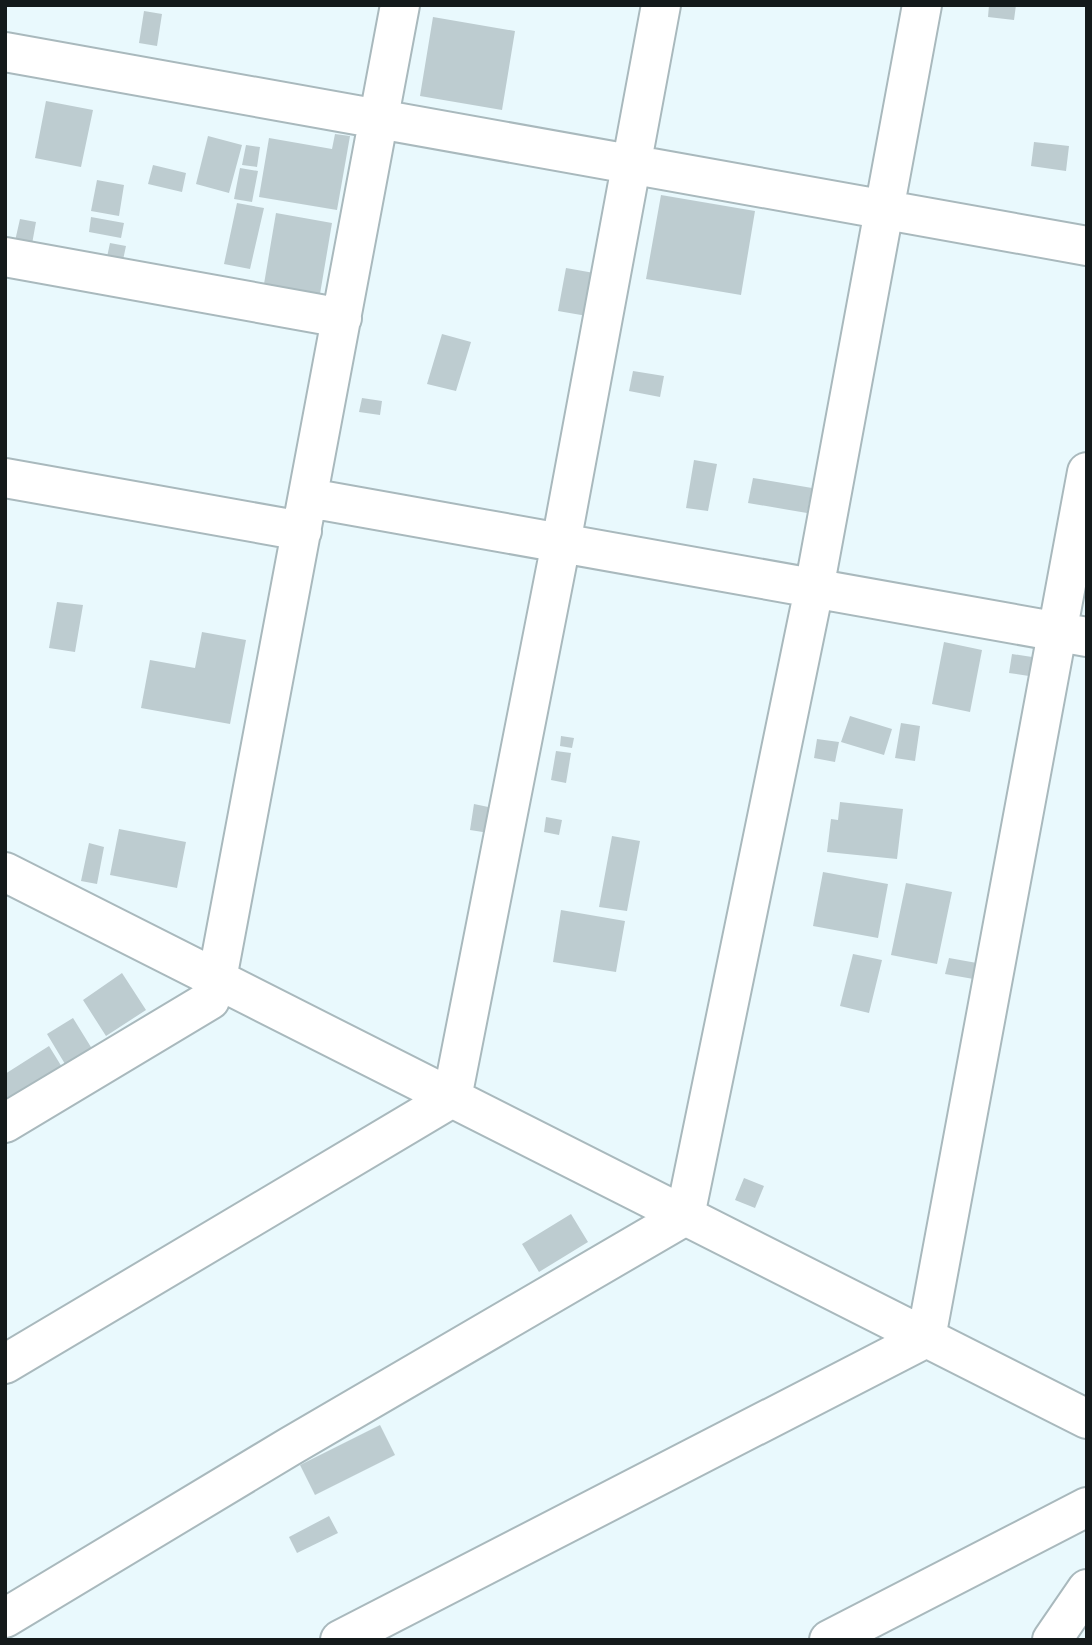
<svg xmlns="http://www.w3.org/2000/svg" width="1092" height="1645" font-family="'Fira Sans',sans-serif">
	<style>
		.building { fill: #bdccd0 }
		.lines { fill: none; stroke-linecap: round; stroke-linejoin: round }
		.minor-casing { stroke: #a9b9bd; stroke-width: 42 }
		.minor { stroke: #fff; stroke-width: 38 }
	</style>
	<rect width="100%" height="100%" fill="#e9f9fd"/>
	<path class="building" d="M989 5H1016L1014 20 988 17Z
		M144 11 162 14 157 46 139 43Z
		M433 17 515 31 502 110 420 96Z
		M46 101 93 110 81 167 35 158Z
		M335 134 350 136 337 210 259 197 269 138 332 149Z
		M208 136 242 145 229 193 196 184Z
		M1034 142 1069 146 1066 171 1031 166Z
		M246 145 260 147 257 167 242 165Z
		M153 165 186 173 182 192 148 184Z
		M240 168 258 171 252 202 234 199Z
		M97 180 124 185 119 216 91 211Z
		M661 195 755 211 741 295 646 279Z
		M237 203 264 208 250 269 224 264Z
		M276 213 332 223 320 294 264 284Z
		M91 217 124 223 121 238 89 232Z
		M20 219 36 222 32 244 15 241Z
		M110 243 126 246 123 260 107 257Z
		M566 268 594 273 587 316 558 311Z
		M442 334 471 342 456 391 427 384Z
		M633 371 664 376 660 397 629 391Z
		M362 398 382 401 380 415 359 412Z
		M694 460 717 464 708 511 686 508Z
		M753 478 812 488 807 513 748 503Z
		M57 602 83 605 75 652 49 648Z
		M202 632 246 640 230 724 141 708 150 660 195 668Z
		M944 642 982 650 970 712 932 704Z
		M1012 654 1045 659 1042 678 1009 673Z
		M850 716 892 729 884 755 841 742Z
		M901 723 920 726 915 761 895 758Z
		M561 736 574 738 572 748 560 746Z
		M817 739 839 742 835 762 814 758Z
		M556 751 571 753 566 783 551 780Z
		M840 802 903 809 897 859 827 852 831 819 838 820Z
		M474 804 493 808 489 833 470 830Z
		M546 817 562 820 559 835 544 832Z
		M119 829 186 842 177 888 110 875Z
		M612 836 640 841 627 911 599 907Z
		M89 843 104 847 97 884 81 881Z
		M823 872 888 884 878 938 813 926Z
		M906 883 952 892 937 964 891 955Z
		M561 910 625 921 616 972 553 962Z
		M853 954 882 960 869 1013 840 1006Z
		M949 958 988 965 985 981 945 974Z
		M122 973 146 1010 106 1036 83 1000Z
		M73 1018 94 1052 68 1069 47 1034Z
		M49 1046 65 1072 5 1110V1074Z
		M744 1178 764 1186 755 1208 735 1200Z
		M571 1214 588 1242 539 1272 522 1244Z
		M380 1425 395 1455 315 1495 300 1465Z
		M329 1516 338 1533 297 1553 289 1537Z"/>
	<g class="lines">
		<g class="minor-casing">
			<path id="minor" d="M5 52 1087 246
				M5 257 342 318
				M5 478 302 531
				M309 498 1087 637
				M5 872 1087 1419
				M5 1123 210 1000 217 979 400 5
				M5 1364 452 1098 561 543 661 5
				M5 1618 289 1447 685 1216 814 589 922 5
				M340 1640 926 1338 1087 472
				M829 1640 1087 1507
				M1052 1640 1087 1589"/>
		</g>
		<use href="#minor" class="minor"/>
	</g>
	<rect width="1092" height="1645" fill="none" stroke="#141a1b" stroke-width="14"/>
</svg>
